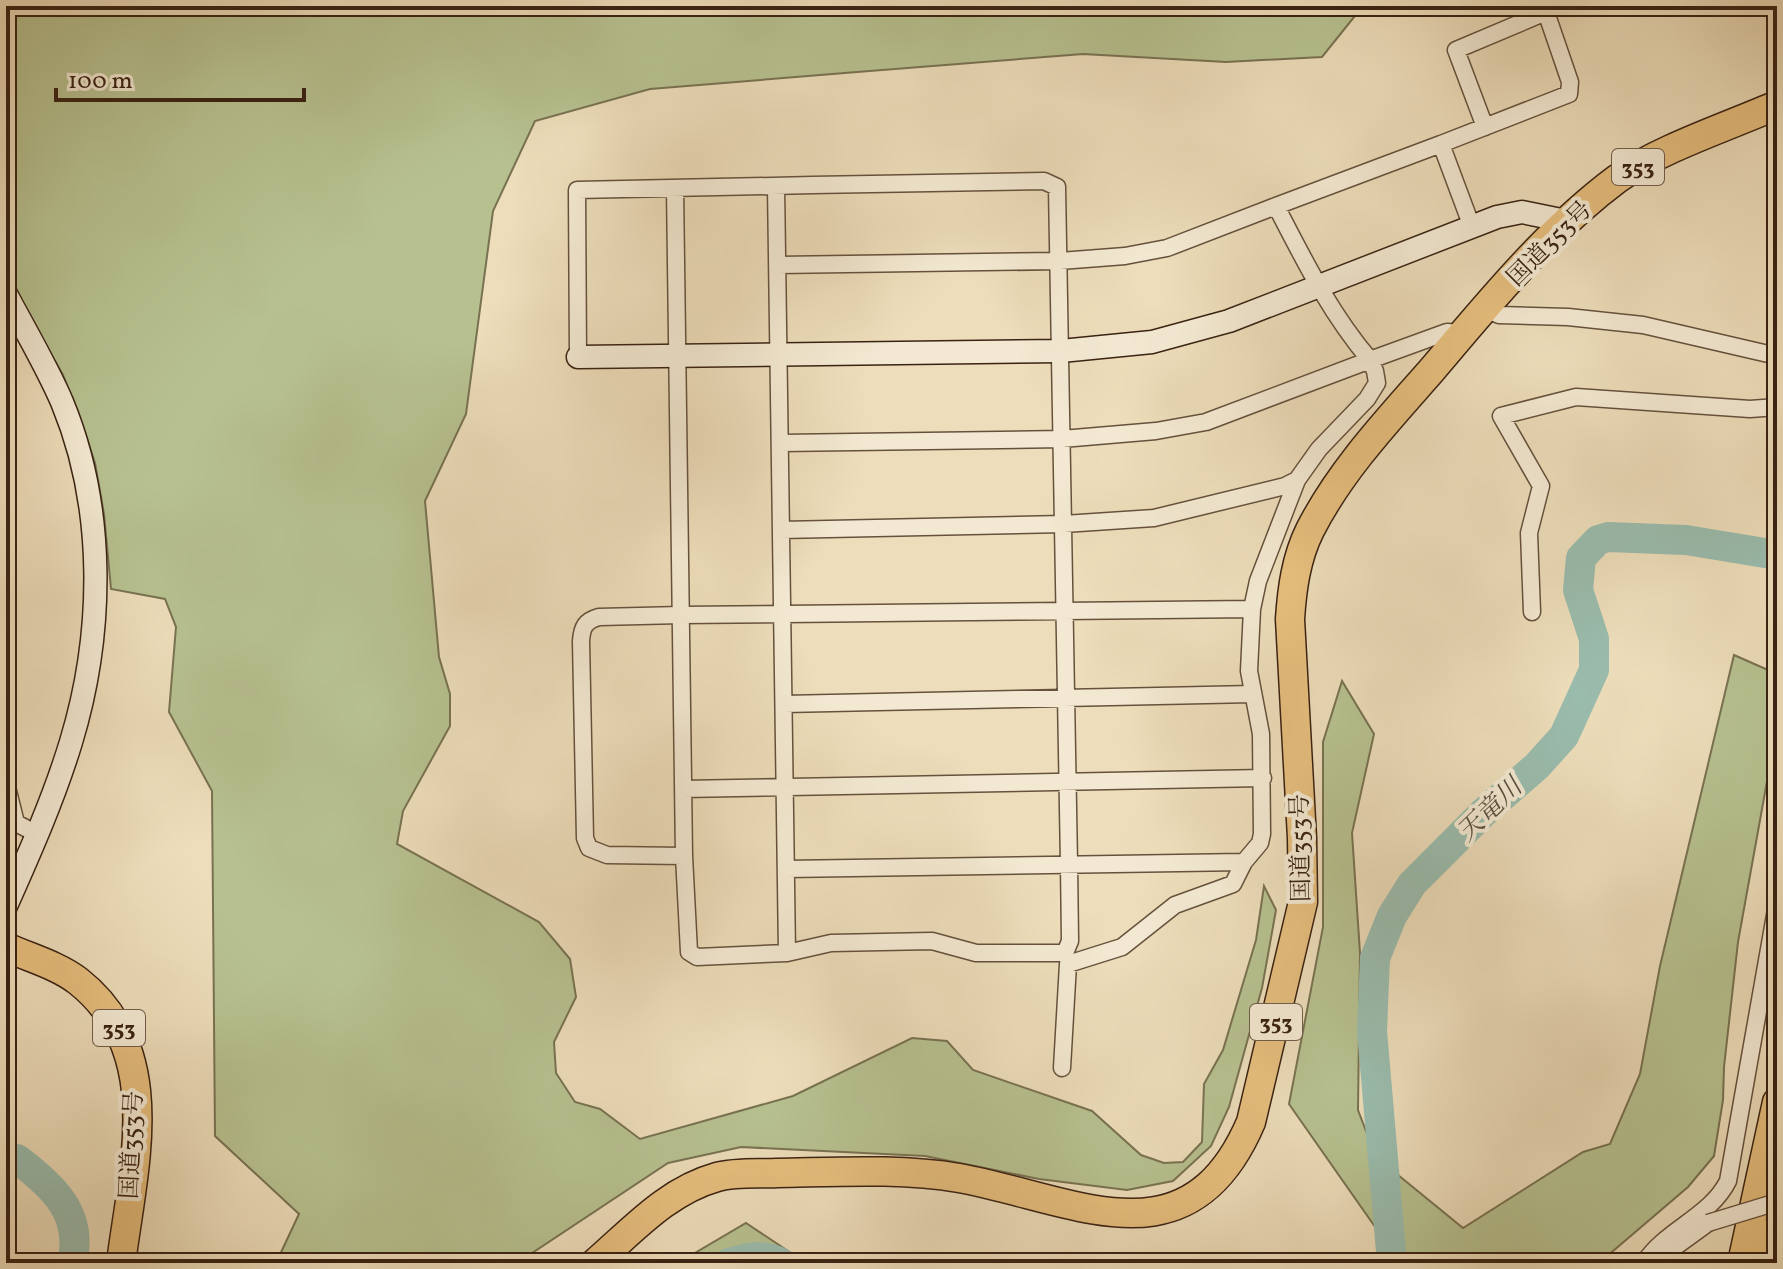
<svg xmlns="http://www.w3.org/2000/svg" width="1783" height="1269" font-family="Vollkorn,'Noto Serif JP',serif">
	<style>
		.green { fill: #b7c190; stroke: #787252; stroke-width: 2 }
		.lines { fill: none; stroke-linecap: round; stroke-linejoin: round }
		.stream { stroke: #737e6f; stroke-width: 5 }
		.river { stroke: #9abcad; stroke-width: 30 }
		.street-casing { stroke: #66513d; stroke-width: 19 }
		.secondary-casing { stroke: #392213; stroke-width: 25 }
		.highway-casing { stroke: #392213; stroke-width: 31 }
		.street { stroke: #f3e9d2; stroke-width: 16 }
		.secondary { stroke: #f3e9d2; stroke-width: 22 }
		.highway { stroke: #e6be7d; stroke-width: 28 }
		.street-bridge-casing { stroke: #66513d; stroke-width: 19; stroke-linecap: butt }
		.street-bridge { stroke: #f3e9d2; stroke-width: 16 }
		.labels { text-anchor: middle; stroke-width: 8; stroke-linejoin: round; paint-order: stroke }
		.shield { fill: #f3e9d2; stroke: #715e4c; stroke-width: 2 }
		.shield-label { font-size: 22px; font-weight: bold; fill: #392213 }
		.street-label { font-size: 24px; fill: #392213; stroke: #f3e9d2 }
		.water-label { font-size: 26px; font-style: italic; fill: #565041; stroke: #f3e9d2 }
	</style>
	<rect width="100%" height="100%" fill="#edddba"/>
	<filter id="stains"><feTurbulence type="fractalNoise" baseFrequency=".0025" numOctaves="4"/><feColorMatrix values="0 0 0 0 .2 0 0 0 0 .09 0 0 0 0 .02 0 0 0 .5 -.17"/></filter>
	<radialGradient id="worn" r=".72"><stop offset=".6" stop-color="#630" stop-opacity="0"/><stop offset="1" stop-color="#630" stop-opacity=".3"/></radialGradient>
	<path class="green" d="M6 6H1363L1322 57 1226 62 1083 54 857 72 650 89 535 121 493 211 466 414 425 501 439 657 450 694V726L403 811 397 844 539 922 570 959 576 997 554 1042 556 1073 575 1102 600 1109 640 1139 793 1096 912 1038 947 1041 973 1070 1092 1111 1141 1155 1164 1163 1183 1162 1202 1142 1204 1084 1223 1050 1256 940 1264 886 1276 910 1262 988 1229 1107 1211 1146 1173 1181 1127 1190 1039 1179 925 1156 741 1147 668 1163 517 1263H276L299 1214 215 1136 212 791 169 712 176 627 165 599 111 589 104 514 95 463 81 421 63 375 6 275Z
		M1734 655 1777 674V726L1738 942 1724 1067 1723 1100 1714 1156 1688 1187 1599 1263H1376L1380 1234 1289 1104 1323 927V742L1342 681 1374 734 1352 833 1360 953 1358 1110 1376 1157 1463 1228 1583 1152 1610 1144 1640 1074 1660 966Z
		M746 1223 806 1263H678Z"/>
	<g class="lines">
		<path class="stream" d="M323 6C368 19 437 15 483 6"/>
		<path class="river" d="M6 1160 17 1159C53 1186 84 1214 72 1263
			M729 1263C747 1258 763 1253 781 1263
			M1392 1263 1372 1031 1375 958 1392 916 1412 884 1483 813 1537 766 1564 736 1594 670V639L1578 590 1581 558 1598 540 1608 537 1686 540 1777 555"/>
		<g class="street-casing">
			<path id="street" d="M1441 144 1569 94 1570 82 1546 12 1456 50 1485 127
				M776 186 787 953
				M1276 206 1441 144 1472 227
				M778 265 1060 261 1125 256 1167 248 1276 206C1304 260 1330 313 1370 360L1206 422 1156 431 1062 439 781 443
				M1485 309 1499 315 1568 317 1643 325 1777 356
				M578 357 577 190C733 186 888 184 1044 181L1057 187 1069 864 1070 941 1065 953H976L932 941 831 943 787 953 697 957 689 952 684 856 675 188
				M781 530 1064 524 1154 518 1285 486 1297 480
				M1532 612 1529 533 1541 486 1501 416 1576 397 1750 409 1777 407
				M784 704 1253 694
				M6 783 16 823 37 834
				M683 789 1263 778
				M684 856 607 855 589 848 585 838 581 641C582 627 585 621 599 617L681 615 1252 609
				M786 869 1244 862 1260 843 1262 834 1261 734 1249 671 1252 609 1258 581 1297 480 1319 449 1367 399 1377 383 1375 371 1370 360 1447 332 1463 333
				M1062 1068 1068 964 1122 947 1175 905 1233 884 1244 862
				M1644 1263C1666 1229 1710 1217 1728 1181L1777 904
				M1653 1263 1708 1223"/>
		</g>
		<g class="secondary-casing">
			<path id="secondary" d="M6 294C25 330 46 365 62 402 106 508 104 633 71 742 54 798 30 852 6 906
				M578 357 1061 351 1152 342 1229 321 1497 217 1522 212 1566 221"/>
		</g>
		<g class="highway-casing">
			<path id="highway" d="M6 947C30 958 57 965 78 981 167 1051 133 1167 121 1263
				M595 1263C633 1230 667 1191 717 1177 736 1172 758 1174 777 1173 837 1172 900 1168 959 1178 1075 1199 1188 1269 1251 1122L1303 902 1302 838 1290 619C1292 589 1296 558 1310 530 1340 471 1387 421 1431 371 1488 304 1546 232 1617 179 1659 149 1729 126 1777 105
				M1742 1263 1777 1102
				M1770 1263 1777 1229"/>
		</g>
		<use href="#street" class="street"/>
		<use href="#secondary" class="secondary"/>
		<use href="#highway" class="highway"/>
		<g class="street-bridge-casing">
			<path id="street-bridge" d="M1708 1223 1777 1202"/>
		</g>
		<use href="#street-bridge" class="street-bridge"/>
	</g>
	<g class="labels">
		<g class="shield">
			<rect x="1612" y="149" width="52" height="36" rx="6"/>
			<rect x="1250" y="1004" width="52" height="36" rx="6"/>
			<rect x="93" y="1010" width="52" height="36" rx="6"/>
		</g>
		<g class="shield-label">
			<text x="1638" y="175">353</text>
			<text x="1276" y="1030">353</text>
			<text x="119" y="1036">353</text>
		</g>
		<g class="street-label">
			<text transform="translate(1549 243) rotate(-45)" y="8">国道353号</text>
			<text transform="translate(1300 848) rotate(-91)" y="8">国道353号</text>
			<text transform="translate(131 1145) rotate(-87)" y="8">国道353号</text>
		</g>
		<g class="water-label">
			<text transform="translate(1489 809) rotate(-44)" y="9">天竜川</text>
		</g>
	</g>
	<rect width="1783" height="1269" fill="none" stroke="#edddba" stroke-width="32"/>
	<rect x="8" y="8" width="1767" height="1253" fill="none" stroke="#392213" stroke-width="4"/>
	<rect x="16" y="16" width="1751" height="1237" fill="none" stroke="#392213" stroke-width="2"/>
	<path d="M56 88v12h248v-12" fill="none" stroke="#392213" stroke-width="4"/>
	<text x="68" y="88" font-size="24" fill="#392213" stroke="#f3e9d2" stroke-width="6" paint-order="stroke">100 m</text>
	<rect width="100%" height="100%" filter="url(#stains)"/>
	<rect width="100%" height="100%" fill="url(#worn)"/>
</svg>
